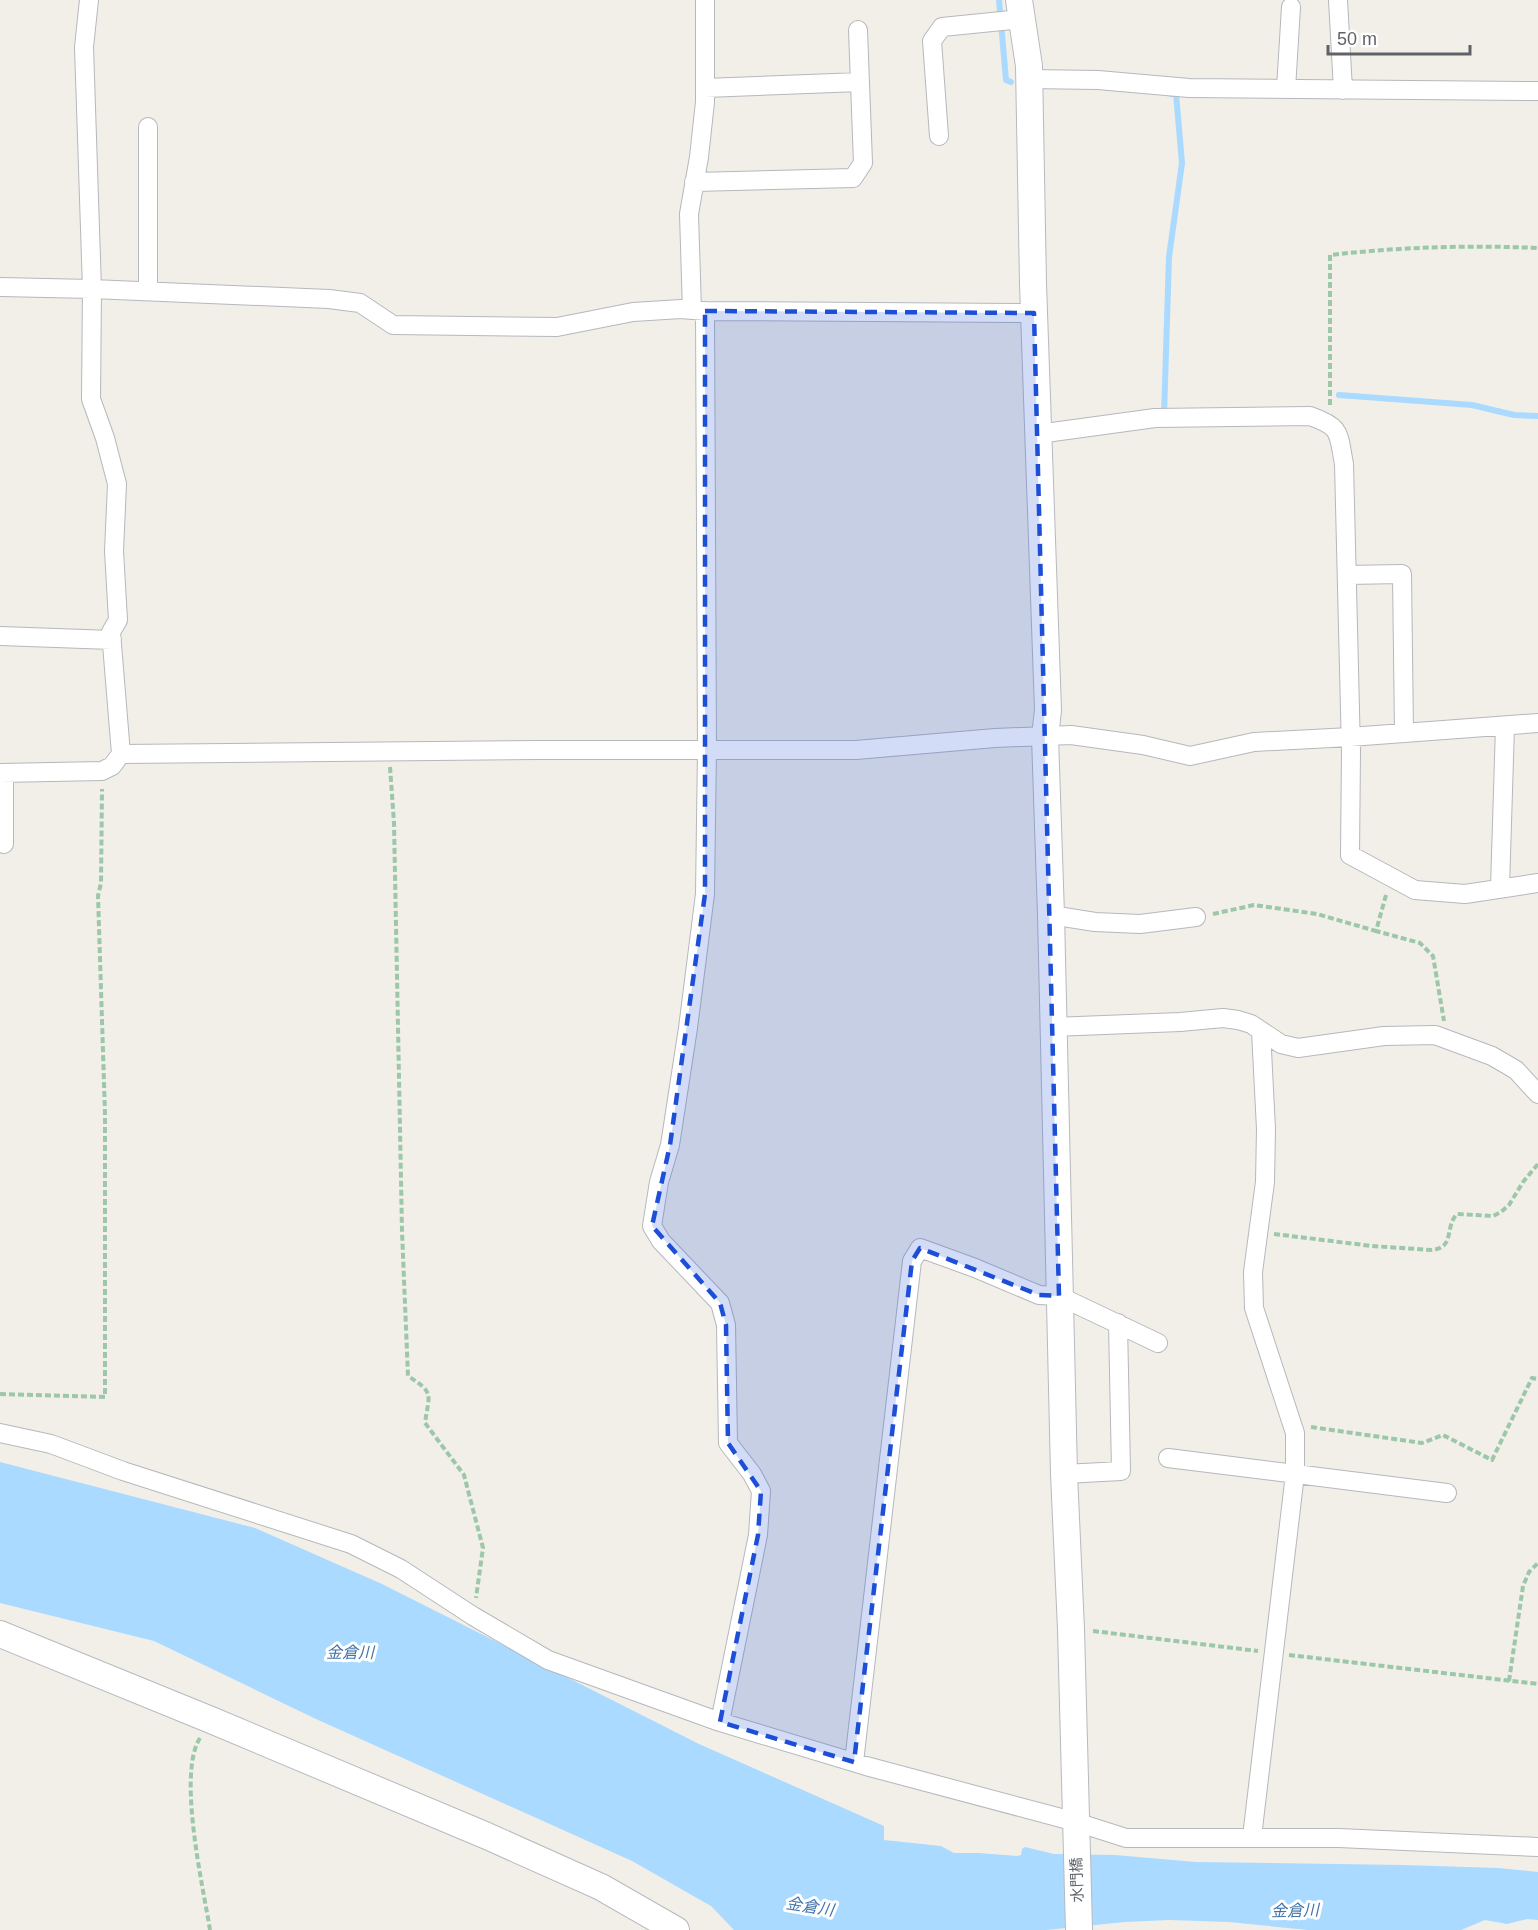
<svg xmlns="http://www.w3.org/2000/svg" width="1538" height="1930" font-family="Helvetica,'Noto Sans JP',sans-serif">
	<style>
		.water { fill: #aadaff }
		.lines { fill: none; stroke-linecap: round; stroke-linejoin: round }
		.stream { stroke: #aadaff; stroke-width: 6 }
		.street-casing { stroke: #b5b8bc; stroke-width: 20 }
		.secondary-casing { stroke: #b6babf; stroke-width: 28 }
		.path { stroke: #9cc7a9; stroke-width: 4; stroke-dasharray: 6 3; stroke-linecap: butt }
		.street { stroke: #fff; stroke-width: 18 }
		.secondary { stroke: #fff; stroke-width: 26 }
		.marked { fill: #1d4ed8; fill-opacity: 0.2; stroke: #1d4ed8; stroke-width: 4.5; stroke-dasharray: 12 8; stroke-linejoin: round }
		.labels { text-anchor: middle; stroke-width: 6; stroke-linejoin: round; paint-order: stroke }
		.street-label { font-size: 15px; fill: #5f6368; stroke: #fff }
		.water-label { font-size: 16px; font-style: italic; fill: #4174aa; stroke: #fff }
	</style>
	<rect width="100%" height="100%" fill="#f1efe8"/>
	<path class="water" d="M0 1462 255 1528 382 1584 699 1744 884 1826V1840L941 1846 954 1853H979L1017 1856 1021 1855 1022 1849 1025 1847 1054 1854 1115 1855 1196 1862 1403 1865 1498 1868 1538 1872V1920L1527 1919 1507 1924 1485 1920 1461 1930H1308L1229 1922 1169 1920 1125 1922 1046 1930H734L711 1906 632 1861 316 1719 154 1641 0 1603Z"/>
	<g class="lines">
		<path class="stream" d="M999 0 1006 80 1011 82
			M1339 395 1472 405 1514 415 1538 416
			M1164 415 1169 257 1182 163 1176 94H1171"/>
		<g class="street-casing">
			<path id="street" d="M89 0 84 47 92 289 91 399 105 438 117 484 114 551 118 620 111 632 121 754
				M1338 0 1343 90
				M1029 79 1098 80 1189 88 1538 91
				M705 88 860 82
				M1286 89 1291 7
				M939 136 932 41 942 27 1022 19
				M694 182 853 178 863 163 858 30
				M0 287 92 289 329 299 360 303 393 325 557 327 633 312 681 309 705 311 1034 313
				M148 291V127
				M692 310 689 214 699 157 705 102V0
				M705 311 707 749 705 894 688 1028 670 1145 659 1182 652 1226 661 1241 720 1303 726 1325 728 1443 752 1474 761 1491 758 1535 720 1722
				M1038 434 1155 418 1310 416C1342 427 1338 433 1344 464L1351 751 1350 855 1415 890 1465 894 1538 883
				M1347 575 1402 574 1404 733
				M0 636 112 640
				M0 773 102 771 112 766 121 754 537 750H856L995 738 1071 735 1143 745 1190 756 1254 742 1350 737 1538 723
				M4 773V844
				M1500 888 1505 726
				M1051 915 1095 922 1140 924 1196 917
				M1053 1027 1180 1022 1223 1018 1238 1020 1251 1024 1281 1044 1298 1048 1384 1036 1435 1035 1492 1056 1516 1070 1538 1094
				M0 1433 51 1444 123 1471 351 1544 401 1569 473 1616 548 1660 720 1722 866 1766 1076 1822 1126 1838H1339L1538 1847
				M1168 1458 1447 1493
				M1064 1474 1121 1471 1118 1323
				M854 1762 912 1261 920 1248 975 1268 1039 1295 1059 1296 1158 1343
				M1252 1837 1295 1474V1433L1254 1308 1253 1272 1265 1182 1266 1129 1261 1031"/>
		</g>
		<g class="secondary-casing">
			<path id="secondary" d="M1019 0 1029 66 1033 284 1048 710 1045 737 1051 915 1064 1474 1071 1629 1079 1930
				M0 1634 211 1720 487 1836 601 1887 676 1930"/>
		</g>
		<path class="path" d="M1330 405V255C1399 247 1469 245 1538 248
			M390 767 394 823 402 1231 408 1376C435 1393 429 1394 425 1423L464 1475 483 1548 476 1598
			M1386 895 1376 931 1420 943 1433 956 1444 1021
			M1213 914 1254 905 1317 914 1376 931
			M1274 1234 1372 1246 1431 1250C1456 1248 1444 1227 1457 1214L1493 1216 1501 1212 1509 1205 1523 1182 1538 1164
			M0 1394 105 1397V1114L98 896 101 883 102 789
			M1311 1427 1422 1443 1443 1435 1492 1460 1532 1378 1538 1379
			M1093 1631 1258 1651
			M1289 1655 1538 1684
			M1509 1681 1523 1586 1529 1572 1538 1563
			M200 1738C177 1774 203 1886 210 1930"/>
		<use href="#street" class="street"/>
		<use href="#secondary" class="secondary"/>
	</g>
	<path class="marked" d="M705 311 1034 313 1059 1296 1039 1295 920 1248 912 1261 854 1762 720 1722 758 1535 761 1491 728 1443 726 1325 720 1303 652 1226 670 1145 705 894Z"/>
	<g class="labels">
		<g class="street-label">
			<text transform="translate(1077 1880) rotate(-92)" y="5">水門橋</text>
		</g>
		<g class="water-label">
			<text x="350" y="1658">金倉川</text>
			<text transform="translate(810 1906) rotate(9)" y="6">金倉川</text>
			<text transform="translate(1295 1910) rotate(-1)" y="6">金倉川</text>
		</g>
	</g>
	<path d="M1328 45v9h142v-9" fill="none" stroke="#5f6368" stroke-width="3"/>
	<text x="1337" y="45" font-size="18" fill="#5f6368" stroke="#ffffff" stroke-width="4.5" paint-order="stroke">50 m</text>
</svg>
